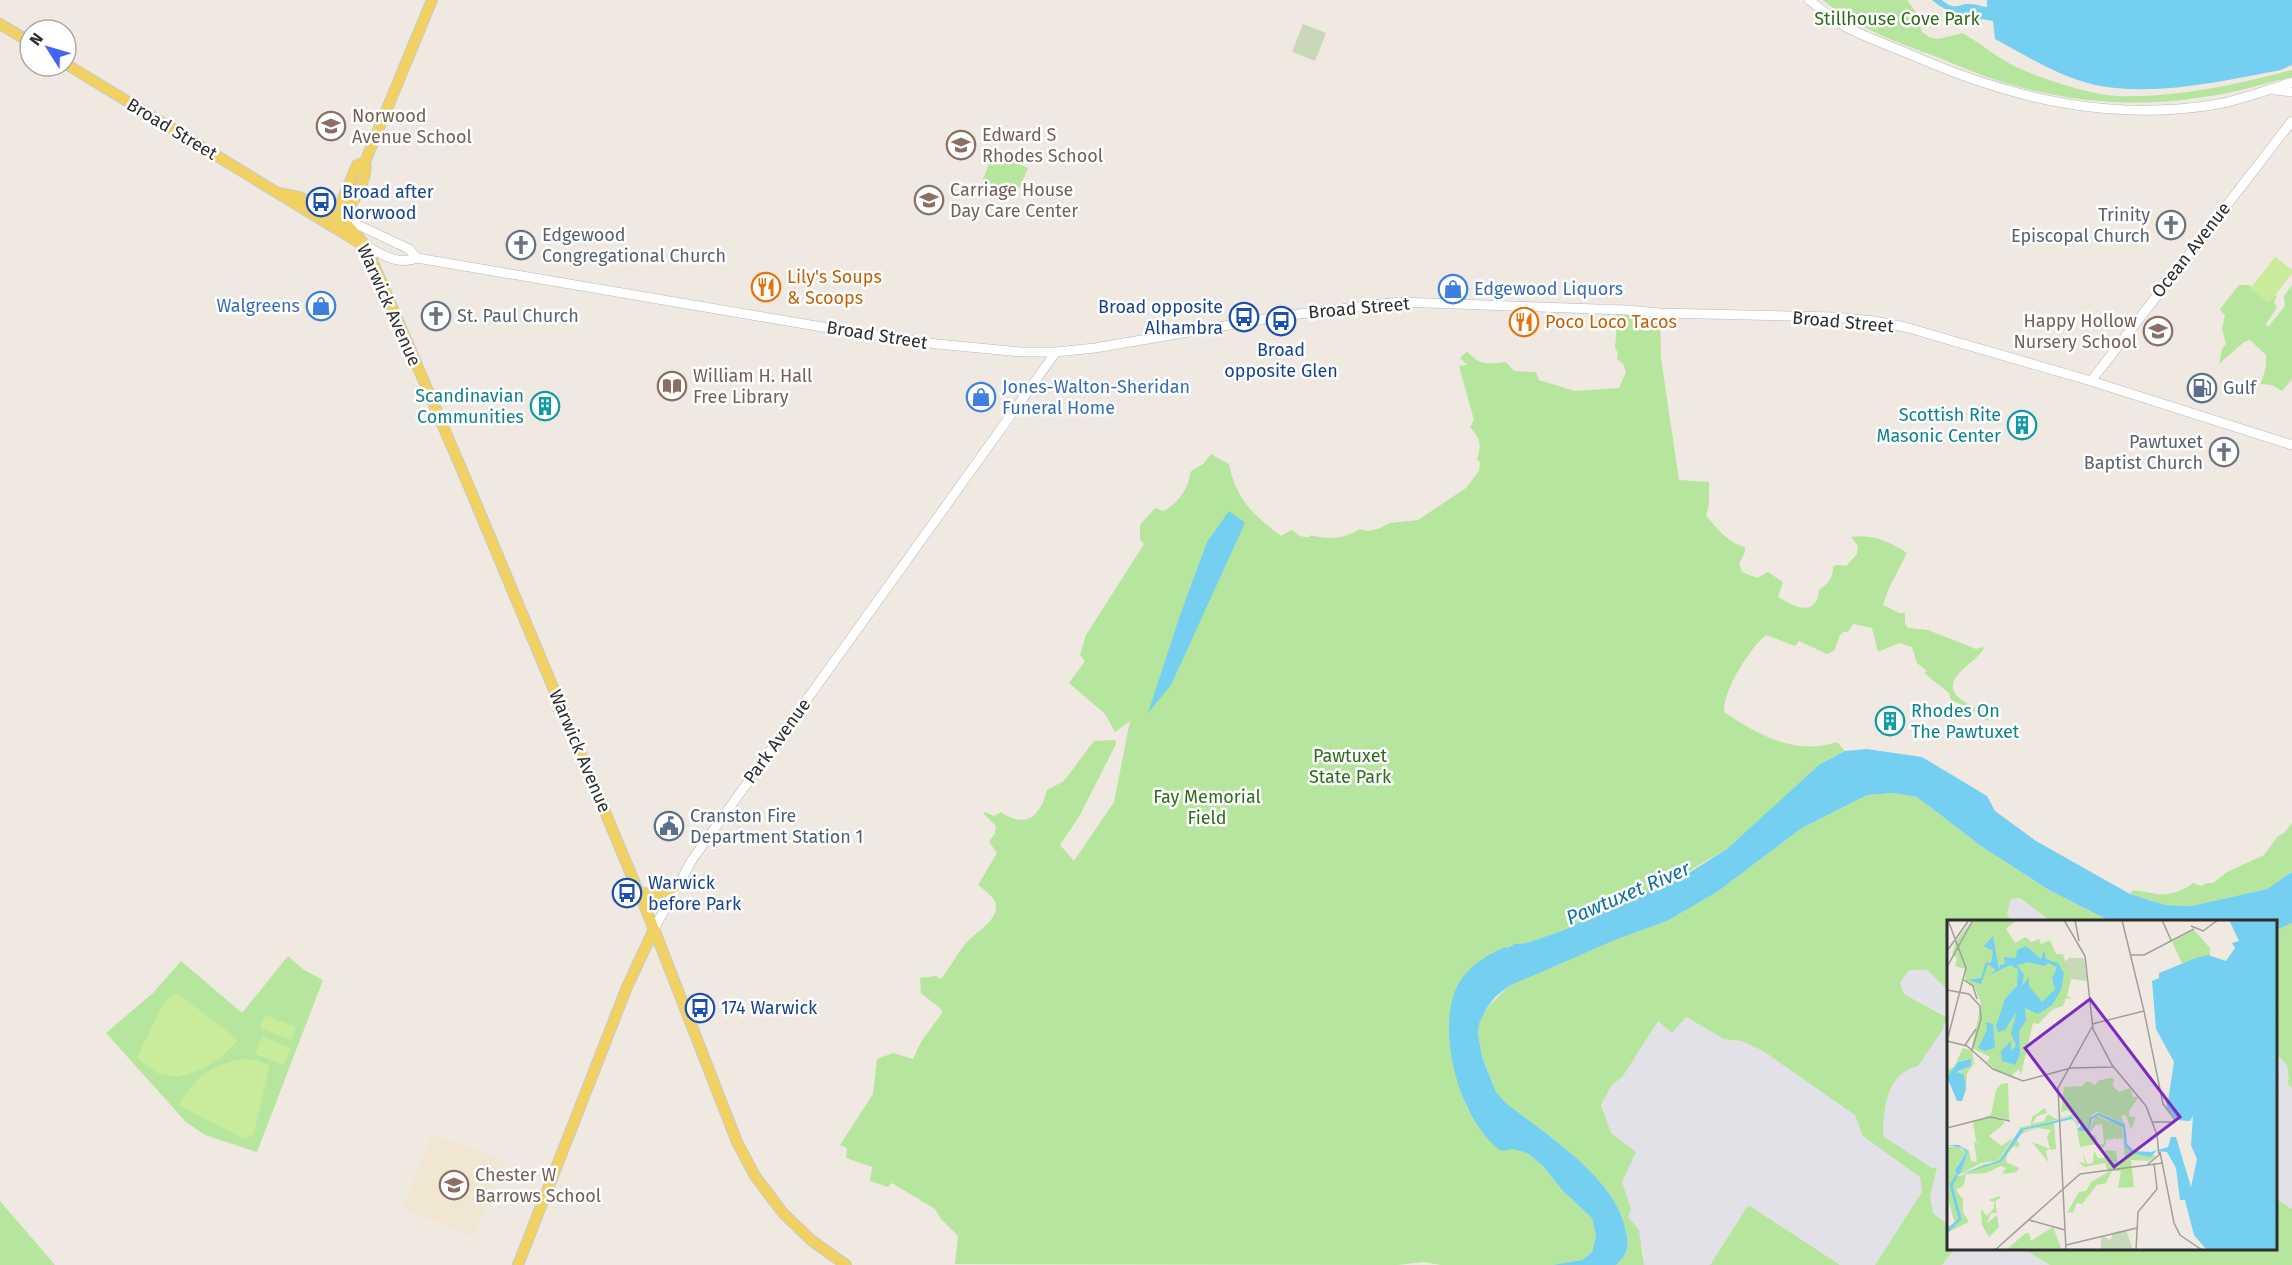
<svg xmlns="http://www.w3.org/2000/svg" width="2292" height="1265" font-family="'Fira Sans',sans-serif">
	<style>
		.industrial { fill: #e3e1e8 }
		.education { fill: #f0e6d1 }
		.green { fill: #b6e59e }
		.cemetery { fill: #c8d9b8 }
		.pitch { fill: #c9ec9a }
		.water { fill: #75cff0 }
		.lines { fill: none; stroke-linecap: round; stroke-linejoin: round }
		.secondary-casing { stroke: #b4b7c1; stroke-width: 10 }
		.primary-casing { stroke: #c9c9c9; stroke-width: 12 }
		.secondary { stroke: #fff; stroke-width: 9 }
		.primary { stroke: #f2d163; stroke-width: 10 }
		.labels { text-anchor: middle; stroke-width: 5; stroke-linejoin: round; paint-order: stroke }
		.park-label { font-size: 18px; fill: #2c6e1b; stroke: #fff }
		.education-label { font-size: 18px; fill: #785e54; stroke: #fff; text-anchor: start }
		.street-label { font-size: 18px; fill: #2e2e2e; stroke: #fff }
		.transit-label { font-size: 18px; fill: #164399; stroke: #fff; text-anchor: start }
		.worship-label { font-size: 18px; fill: #5b616d; stroke: #fff; text-anchor: end }
		.food-label { font-size: 18px; fill: #c56008; stroke: #fff; text-anchor: start }
		.shop-label { font-size: 18px; fill: #366cbe; stroke: #fff; text-anchor: start }
		.service-label { font-size: 18px; fill: #4e5e75; stroke: #fff; text-anchor: start }
		.culture-label { font-size: 18px; fill: #0d838f; stroke: #fff; text-anchor: end }
		.water-label { font-size: 20px; font-style: italic; fill: #0d6fa3; stroke: #fff }
		.inset-river { fill: none; stroke: #75cff0; stroke-width: 3 }
		.inset-road { fill: none; stroke: #a29e99; stroke-width: 1.5 }
		.view { fill: #7b2cbf; fill-opacity: 0.15; stroke: #7b2cbf; stroke-width: 3 }
		.inset-edge { fill: none; stroke: #2e2e2e; stroke-width: 3 }
	</style>
	<rect width="100%" height="100%" fill="#efe9e1"/>
	<path class="industrial" d="M2020 898 2051 921H2011L2007 913 2011 899Z
		M1909 970H1927L1948 990V1016L1904 994 1900 983Z
		M1686 1017 1724 1039 1742 1041 1763 1051 1856 1115 1864 1136 1921 1177 1922 1192 1875 1265H1840L1750 1206 1747 1207 1710 1265H1644V1251L1628 1217 1630 1208 1622 1182 1636 1152 1611 1133 1601 1105 1611 1086 1623 1076 1658 1021Z
		M1948 1018V1225L1933 1213 1930 1196 1937 1169 1932 1168 1883 1136V1108L1895 1080 1906 1068 1918 1065Z
		M2276 1054 2287 1065 2289 1079 2287 1083 2292 1088V1209L2276 1199Z
		M1954 1248 2024 1249 2050 1265H1942Z"/>
	<path class="education" d="M432 1134 504 1161 474 1236 403 1209Z"/>
	<path class="green" d="M1823 0H1907L1915 11 1922 32 1929 37 1938 39 1962 33C1981 43 1997 58 2016 67 2040 78 2091 95 2117 96 2176 98 2234 85 2292 70V77C2263 84 2233 93 2203 97 2144 107 2085 103 2027 89 1996 82 1966 69 1937 57 1898 43 1855 27 1823 0Z
		M993 154 1028 168 1015 198 981 184Z
		M2239 285H2249C2258 292 2265 300 2277 295L2274 303 2277 307 2266 324 2268 327 2285 306 2284 296 2292 285V379L2282 391 2272 385 2261 384 2266 366V355L2250 340 2244 342 2219 364 2222 349 2226 344 2222 329 2225 316 2220 309Z
		M1618 311 1660 313 1661 358 1679 480 1709 482V504L1706 516C1717 528 1728 543 1745 547V552L1739 564 1742 572 1757 578 1768 572 1783 582 1778 597C1793 606 1816 619 1819 590 1828 583 1833 579 1833 567L1836 565 1846 566 1857 554 1858 546 1851 537C1871 534 1889 541 1907 553L1889 588 1883 605 1899 613H1905V624L1908 628 1928 630 1976 649 1984 647C1981 661 1940 676 1957 696 1965 705 1980 708 1990 714L1989 719 1987 721 1969 708 1951 700 1949 693 1924 673 1927 671 1917 663 1912 647 1899 643 1878 652 1872 628 1853 624 1848 632H1843L1840 635 1834 651 1827 654 1799 641 1795 646 1766 635C1750 648 1723 690 1724 712 1758 735 1796 756 1837 742L1845 751 1819 766 1727 849 1694 868 1676 881 1617 903 1564 930 1527 943 1514 944 1508 948 1492 953 1477 963 1466 974 1456 989 1449 1020 1451 1048 1457 1079 1468 1110 1513 1149 1527 1153 1542 1165 1563 1191 1592 1218 1596 1236 1592 1252 1582 1260 1552 1265H1441L1424 1262 1398 1265 955 1264 958 1236 941 1219 935 1209 892 1183 888 1187 870 1181 872 1167 846 1158 847 1148 840 1145 873 1094 877 1059 893 1053 913 1059 921 1042 942 1013V1010L921 993 920 978 936 976 941 979C951 966 957 953 968 941 976 932 998 920 996 905 995 897 984 890 978 885L997 853 989 842 995 833 996 826 983 813 985 812 994 816 1001 812C1026 829 1040 817 1047 790L1064 781 1094 741 1115 740 1116 744 1080 815 1060 845 1074 861 1114 802 1130 721 1115 732 1105 714 1069 683 1085 661 1080 655 1086 635 1144 544 1140 539V525L1155 508 1163 511C1177 505 1190 487 1190 472L1203 464 1211 454 1229 464C1236 499 1253 515 1281 536L1292 530C1295 532 1300 537 1305 537 1314 538 1305 534 1314 536 1332 540 1344 538 1360 529L1368 531 1378 529 1390 523 1418 520 1466 488 1479 471 1480 462 1477 459C1482 445 1480 438 1470 427L1474 420 1459 366 1467 365 1460 358 1467 351C1479 366 1489 364 1506 362L1514 371 1536 372 1539 380 1575 391 1619 388 1626 372 1623 364 1617 359 1618 353 1615 348Z
		M1893 793 1917 797 1981 846 2049 890 2110 921H2051L2020 898 2011 899 2007 913 2011 921 1948 922V990L1927 970H1909L1900 983 1904 994 1948 1018 1943 1026 1944 1028 1918 1066C1887 1072 1883 1110 1883 1136L1932 1168H1937L1930 1196 1933 1213 1948 1225V1248L1954 1249 1942 1265H1875L1922 1192 1920 1177 1863 1136 1855 1115 1763 1051 1742 1041 1724 1039 1686 1017 1672 1033 1658 1021 1623 1076 1611 1086 1601 1105 1611 1133 1636 1152 1622 1182 1631 1209 1628 1217 1639 1230 1644 1265H1616C1619 1262 1623 1258 1625 1254 1629 1248 1628 1239 1626 1232 1617 1178 1546 1135 1506 1103L1496 1092 1482 1057 1478 1034 1479 1024 1486 1009 1509 986 1617 938 1667 921 1717 892 1802 828 1867 795Z
		M2292 823V872L2267 889 2191 906 2165 905 2130 894 2132 891C2142 890 2147 893 2156 894 2168 896 2184 891 2193 883L2201 886 2207 883H2213L2227 872 2264 855 2278 836 2284 833Z
		M2292 923V1088L2287 1083 2289 1079 2287 1065 2276 1054V930Z
		M288 956 304 970 323 980 257 1152 205 1135 186 1122 106 1033 153 993 181 961 242 1013Z
		M2276 1199 2292 1209V1265H2050L2024 1249 2276 1248Z
		M0 1201 55 1265H0Z
		M1750 1206 1840 1265H1710L1747 1207Z"/>
	<path class="cemetery" d="M1303 24 1326 33 1315 61 1292 52Z"/>
	<path class="pitch" d="M2275 257 2292 270V273L2269 303 2250 289Z
		M179 994 238 1040 221 1058 203 1069 178 1077 157 1073 137 1058 161 1008 170 996Z
		M265 1015 296 1027 291 1040 260 1028Z
		M262 1036 291 1048 284 1065 255 1054Z
		M243 1059 257 1060 270 1066 253 1135 244 1139 178 1105C196 1077 210 1065 243 1059Z"/>
	<path class="water" d="M1932 0H1942C1956 12 1957 3 1971 4 1977 4 1981 7 1987 7V0H2292V65L2281 70C2221 81 2156 97 2095 85 2059 77 2027 56 1995 39L1993 21C1970 17 1950 16 1932 0Z
		M1229 511 1245 523 1171 685 1148 713 1179 618 1207 542Z
		M1867 749 1922 757 1987 796 1995 811 2036 841 2130 894 2165 905 2191 906 2267 889 2292 872V923L2276 930V922L2110 921 2049 890 1981 846 1917 797 1893 793 1867 795 1802 828 1717 892 1667 921 1617 939 1509 986 1495 997 1486 1009 1479 1024 1478 1034 1482 1057 1496 1092 1506 1103C1546 1135 1617 1178 1626 1232 1628 1239 1629 1248 1625 1254 1623 1258 1619 1262 1616 1265H1552L1582 1260 1592 1252 1596 1236 1592 1218 1563 1191 1542 1165 1527 1153 1513 1149 1501 1151C1461 1122 1437 1037 1455 991 1464 969 1485 955 1506 947L1508 948 1514 944 1527 943 1564 930 1617 903 1676 881 1727 849 1819 765 1845 751Z"/>
	<g class="lines">
		<g class="secondary-casing">
			<path id="secondary" d="M1809 0C1821 9 1833 20 1846 27 1869 39 1896 48 1921 59 2016 100 2115 122 2218 104 2244 99 2268 90 2292 82
				M2275 90 2292 92
				M341 217 409 249 417 258
				M366 246C381 254 399 266 417 258L834 329 937 344 1021 352H1056L1095 348 1282 316 1399 302 1626 310 1660 313 1833 317 1874 321 1905 327 2091 381 2292 445
				M2091 381 2292 121
				M654 929 692 860 1056 352"/>
		</g>
		<g class="primary-casing">
			<path id="primary" d="M0 24 30 42
				M66 64 358 242
				M280 193 299 197 340 217 366 246 470 489 654 929 737 1142 755 1176 783 1213 811 1240 846 1265
				M343 212 341 203 357 165 365 162
				M335 219C350 212 369 179 365 162L432 0
				M639 892C654 896 662 893 676 887
				M518 1265 627 987 654 929"/>
		</g>
		<use href="#secondary" class="secondary"/>
		<use href="#primary" class="primary"/>
	</g>
	<defs>
		<g id="school-ring" transform="scale(1.5)"><circle r="9.5" fill="#fff" stroke="#8d6e63" stroke-width="1.5"/><path d="M0-5L7-2L0 1L-7-2ZM-4 1L0 2.5L4 1V4Q0 6-4 4Z" fill="#8d6e63"/></g>
		<g id="bus-ring" transform="scale(1.5)"><circle r="9.5" fill="#fff" stroke="#1a4fb4" stroke-width="1.5"/><path d="M-5-6H5V4H4V6H2V4H-2V6H-4V4H-5ZM-3.5-4V0h7V-4ZM-3.5 1.2v1.5H-2V1.2ZM2 1.2v1.5H3.5V1.2Z" fill="#1a4fb4"/></g>
		<g id="church-ring" transform="scale(1.5)"><circle r="9.5" fill="#fff" stroke="#6b7280" stroke-width="1.5"/><path d="M-1.2-6h2.4v3.5h3.3v2.4h-3.3V6h-2.4V-.1h-3.3v-2.4h3.3Z" fill="#6b7280"/></g>
		<g id="restaurant-ring" transform="scale(1.5)"><circle r="9.5" fill="#fff" stroke="#e8710a" stroke-width="1.5"/><path d="M-5-6h1v4h1v-4h1v4h1v-4h1v5L-1.5 .5V6h-2V.5L-5-1ZM5-6V6H3V1.5H1.5Q1.5-4 5-6Z" fill="#e8710a"/></g>
		<g id="shop-ring" transform="scale(1.5)"><circle r="9.5" fill="#fff" stroke="#3f7fe0" stroke-width="1.5"/><path d="M-5-2.5h2.3a2.7 3.5 0 0 1 5.4 0H5L5.5 6h-11ZM-1.5-2.5h3a1.5 2.3 0 0 0-3 0Z" fill="#3f7fe0"/></g>
		<g id="library-ring" transform="scale(1.5)"><circle r="9.5" fill="#fff" stroke="#8d6e63" stroke-width="1.5"/><path d="M-6-4Q-3-5.5-.7-3.5V5Q-3 3-6 4ZM6-4Q3-5.5 .7-3.5V5Q3 3 6 4Z" fill="#8d6e63"/></g>
		<g id="fuel-ring" transform="scale(1.5)"><circle r="9.5" fill="#fff" stroke="#5c6f8a" stroke-width="1.5"/><path d="M-5.5-6h7V0h2V4h1.3V-2.5L3-4.5l.8-.8L6-3V5H2.5V1h-1V6h-7ZM-4.2-4.7v3.2H.2V-4.7Z" fill="#5c6f8a"/></g>
		<g id="building-ring" transform="scale(1.5)"><circle r="9.5" fill="#fff" stroke="#0f9aa8" stroke-width="1.5"/><path d="M-4-6H4V6H1V3H-1V6H-4ZM-2.5-4.3h1.7v1.8h-1.7ZM.8-4.3h1.7v1.8H.8ZM-2.5-1h1.7V.8h-1.7ZM.8-1h1.7V.8H.8Z" fill="#0f9aa8"/></g>
		<g id="civic-ring" transform="scale(1.5)"><circle r="9.5" fill="#fff" stroke="#5c6f8a" stroke-width="1.5"/><path d="M-.6-6.5H3V-4.5H.6V-3L4-1V1h2V6H-6V1h2V-1L-.6-3ZM-1.2 2.5V6h2.4V2.5Z" fill="#5c6f8a"/></g>
	</defs>
	<g fill-rule="evenodd">
		<use href="#school-ring" x="331" y="126"/>
		<use href="#school-ring" x="961" y="145"/>
		<use href="#school-ring" x="929" y="200"/>
		<use href="#bus-ring" x="321" y="202"/>
		<use href="#church-ring" x="2171" y="225"/>
		<use href="#church-ring" x="521" y="245"/>
		<use href="#restaurant-ring" x="766" y="287"/>
		<use href="#shop-ring" x="1453" y="289"/>
		<use href="#shop-ring" x="321" y="306"/>
		<use href="#church-ring" x="436" y="316"/>
		<use href="#bus-ring" x="1244" y="317"/>
		<use href="#bus-ring" x="1281" y="321"/>
		<use href="#restaurant-ring" x="1524" y="322"/>
		<use href="#school-ring" x="2158" y="331"/>
		<use href="#library-ring" x="672" y="386"/>
		<use href="#fuel-ring" x="2202" y="388"/>
		<use href="#shop-ring" x="981" y="397"/>
		<use href="#building-ring" x="545" y="406"/>
		<use href="#building-ring" x="2022" y="425"/>
		<use href="#church-ring" x="2224" y="452"/>
		<use href="#building-ring" x="1890" y="721"/>
		<use href="#civic-ring" x="669" y="826"/>
		<use href="#bus-ring" x="627" y="893"/>
		<use href="#bus-ring" x="700" y="1008"/>
		<use href="#school-ring" x="454" y="1185"/>
	</g>
	<g class="labels">
		<g class="park-label">
			<text x="1897" y="25">Stillhouse Cove Park</text>
			<text x="1350" y="762">Pawtuxet<tspan x="1350" dy="21">State Park</tspan></text>
			<text x="1207" y="803">Fay Memorial<tspan x="1207" dy="21">Field</tspan></text>
		</g>
		<g class="education-label">
			<text x="352" y="122">Norwood<tspan x="352" dy="21">Avenue School</tspan></text>
			<text x="982" y="141">Edward S<tspan x="982" dy="21">Rhodes School</tspan></text>
			<text x="950" y="196">Carriage House<tspan x="950" dy="21">Day Care Center</tspan></text>
			<text x="2137" y="327" text-anchor="end">Happy Hollow<tspan x="2137" dy="21">Nursery School</tspan></text>
			<text x="693" y="382">William H. Hall<tspan x="693" dy="21">Free Library</tspan></text>
			<text x="475" y="1181">Chester W<tspan x="475" dy="21">Barrows School</tspan></text>
		</g>
		<g class="street-label">
			<text transform="translate(172 129) rotate(31)" y="6">Broad Street</text>
			<text transform="translate(2191 250) rotate(-52)" y="6">Ocean Avenue</text>
			<text transform="translate(389 305) rotate(66)" y="6">Warwick Avenue</text>
			<text transform="translate(1359 308) rotate(-5)" y="6">Broad Street</text>
			<text transform="translate(1843 322) rotate(5)" y="6">Broad Street</text>
			<text transform="translate(877 335) rotate(9)" y="6">Broad Street</text>
			<text transform="translate(777 741) rotate(-54)" y="6">Park Avenue</text>
			<text transform="translate(580 751) rotate(67)" y="6">Warwick Avenue</text>
		</g>
		<g class="transit-label">
			<text x="342" y="198">Broad after<tspan x="342" dy="21">Norwood</tspan></text>
			<text x="1223" y="313" text-anchor="end">Broad opposite<tspan x="1223" dy="21">Alhambra</tspan></text>
			<text x="1281" y="356" text-anchor="middle">Broad<tspan x="1281" dy="21">opposite Glen</tspan></text>
			<text x="648" y="889">Warwick<tspan x="648" dy="21">before Park</tspan></text>
			<text x="721" y="1014">174 Warwick</text>
		</g>
		<g class="worship-label">
			<text x="2150" y="221">Trinity<tspan x="2150" dy="21">Episcopal Church</tspan></text>
			<text x="542" y="241" text-anchor="start">Edgewood<tspan x="542" dy="21">Congregational Church</tspan></text>
			<text x="457" y="322" text-anchor="start">St. Paul Church</text>
			<text x="2203" y="448">Pawtuxet<tspan x="2203" dy="21">Baptist Church</tspan></text>
		</g>
		<g class="food-label">
			<text x="787" y="283">Lily's Soups<tspan x="787" dy="21">&amp; Scoops</tspan></text>
			<text x="1545" y="328">Poco Loco Tacos</text>
		</g>
		<g class="shop-label">
			<text x="1474" y="295">Edgewood Liquors</text>
			<text x="300" y="312" text-anchor="end">Walgreens</text>
			<text x="1002" y="393">Jones-Walton-Sheridan<tspan x="1002" dy="21">Funeral Home</tspan></text>
		</g>
		<g class="service-label">
			<text x="2223" y="394">Gulf</text>
			<text x="690" y="822">Cranston Fire<tspan x="690" dy="21">Department Station 1</tspan></text>
		</g>
		<g class="culture-label">
			<text x="524" y="402">Scandinavian<tspan x="524" dy="21">Communities</tspan></text>
			<text x="2001" y="421">Scottish Rite<tspan x="2001" dy="21">Masonic Center</tspan></text>
			<text x="1911" y="717" text-anchor="start">Rhodes On<tspan x="1911" dy="21">The Pawtuxet</tspan></text>
		</g>
		<g class="water-label">
			<text transform="translate(1628 893) rotate(-23)" y="7">Pawtuxet River</text>
		</g>
	</g>
	<g transform="translate(1947 920)">
		<rect width="330" height="330" fill="#efe9e1"/>
		<path d="M24 0 15 14 26 0H70L59 9 68 23 79 17 84 22 92 19 94 24 103 20 109 34H116L124 60 120 76 125 79 119 78 116 86 106 89 91 104 86 103 74 155 72 149 64 156 48 149 40 142 43 137 25 128 34 83 28 68 19 62 18 49 8 46 10 38 5 35 9 22 2 31ZM247 10 263 28V36L235 43 225 22ZM16 128 25 131 27 144 20 153 19 170 10 153 25 145 21 139 11 142 0 158V150L7 147ZM162 158 167 159 166 166 172 172 183 168 186 177H192L182 191V196L189 197 184 210 179 195 174 196 177 203 150 192 144 196 141 210 129 198 120 197 74 209 71 208 84 205 85 197 98 188 100 193 90 196 85 204 97 201 101 194 109 199 125 195 121 190 114 192 117 167 135 166 140 161 149 165 150 161ZM61 163 62 200 51 197 58 203 42 216 54 226 66 218 62 225 50 241 34 243 13 254 21 232 8 224 22 230 24 241 30 242 27 222 34 224 29 221 26 202 44 195 49 170 54 164ZM148 195 175 206 178 226 184 232 209 236 202 241 184 240 187 267 171 268 174 251H165L159 263 150 265 135 284 130 283 126 292 120 293 132 272 139 271 144 262 161 252 158 243 137 247 131 241 138 244 136 232 140 244 146 243 147 231 151 238H157L158 230 169 231 171 245 178 238 176 218 168 219 167 215V219L158 220 159 224 156 228H150V225L157 224 155 204 149 205 142 214 149 216 150 224 133 227 129 203 123 200 132 203 130 208 142 212ZM107 202 109 229 99 230 101 242 85 222 103 229 100 217 104 210 90 208 74 214 70 220 73 226 66 227 60 235 59 242 72 248 70 252 55 254 59 248 54 246 39 253 19 254 17 265 9 270 16 279V292L22 302 0 313V307L8 304 0 275V227H11L19 233 10 246 9 254 13 256 37 244H48L74 212ZM52 276 53 278 48 281 50 293H44L40 303 50 295 52 307 42 317 35 305 34 289 40 296 47 288V282L42 280ZM106 307 114 328 60 329 79 313H82L84 321Z" fill="#b6e59e"/>
		<path d="M122 38H137L140 61 124 59 118 42ZM179 310 186 330H154V315L163 320 167 312Z" fill="#c8d9b8"/>
		<path d="M282 0H330V330L259 329 247 315 238 280H233L229 248 220 232 209 231 204 237 185 233 178 226 176 207 151 195 145 199 142 212 130 210 134 205 125 199 77 210 54 242 10 255 8 250 19 233 15 228 0 225H12L21 232 13 254 53 240 73 209 124 197 141 210 143 198 151 193 178 204 180 224 187 231 204 232 221 227 224 217H229L244 267 250 239 244 225 246 196 243 201 230 200 220 188 218 176 221 181 227 142 209 109 205 61 212 58V53L249 38 261 35 279 41 288 28 285 23 292 21ZM46 16 52 50 53 45 58 44 57 37 69 38 70 30 79 26 94 39 97 30 99 39 111 43 117 53 114 70 105 85 91 94 78 88 79 101 72 111 73 135 68 145 55 141 54 131 64 121V131L69 126 64 113 70 91 58 110 51 112 49 106 58 79 70 66 71 49 63 45 41 56 49 50 41 44 34 64 21 60 34 58 39 42 44 43 46 31 37 26ZM81 42 98 46 101 43 110 47 105 58 108 69 95 82 82 66V57L75 66 77 55 70 45ZM39 102 46 104 48 128 38 131 31 128 40 110ZM24 139V146L10 152 17 155 19 169 15 181H10L0 157 11 142Z" fill="#75cff0" fill-rule="evenodd"/>
		<path class="inset-river" d="M301 0 313 30 330 116M305 0 330 92M330 127 311 243 330 308M330 154 315 243 330 292M0 311 13 299 4 265 10 255"/>
		<path class="inset-road" d="M117 0 138 36 146 109 165 145 199 186 210 215 212 235 201 244M128 0 132 21M215 0 224 20M244 6 256 11 271 0M0 31 22 0M183 35H197L247 9M0 47 26 0M17 60 26 66 30 79M0 70 22 74 33 86 34 99 25 130M197 91 216 184 229 201M145 104 197 91 175 0M0 121 20 126 46 149 76 161 124 148 166 147M0 121 19 48 1 0M18 125 29 109M205 202H228M0 208 43 197 63 201M213 232 227 303 233 315 255 330M82 300 118 310M119 325 190 308M48 330 133 254 216 243M119 330 111 168 145 107M189 330 191 292 210 269 207 243"/>
		<path class="view" d="M143 79 233 197 167 247 78 128Z"/>
		<rect width="330" height="330" class="inset-edge"/>
	</g>
	<g transform="translate(48 48) rotate(307)"><circle r="28" fill="#ffffff" stroke="#ababab" stroke-width="1.5"/>
	<path d="M0-4.5L10 22L0 15L-10 22Z" fill="#4264fb"/>
	<text y="-9" font-size="16" font-weight="bold" text-anchor="middle" fill="#2e2e2e">N</text>
	</g>
</svg>
